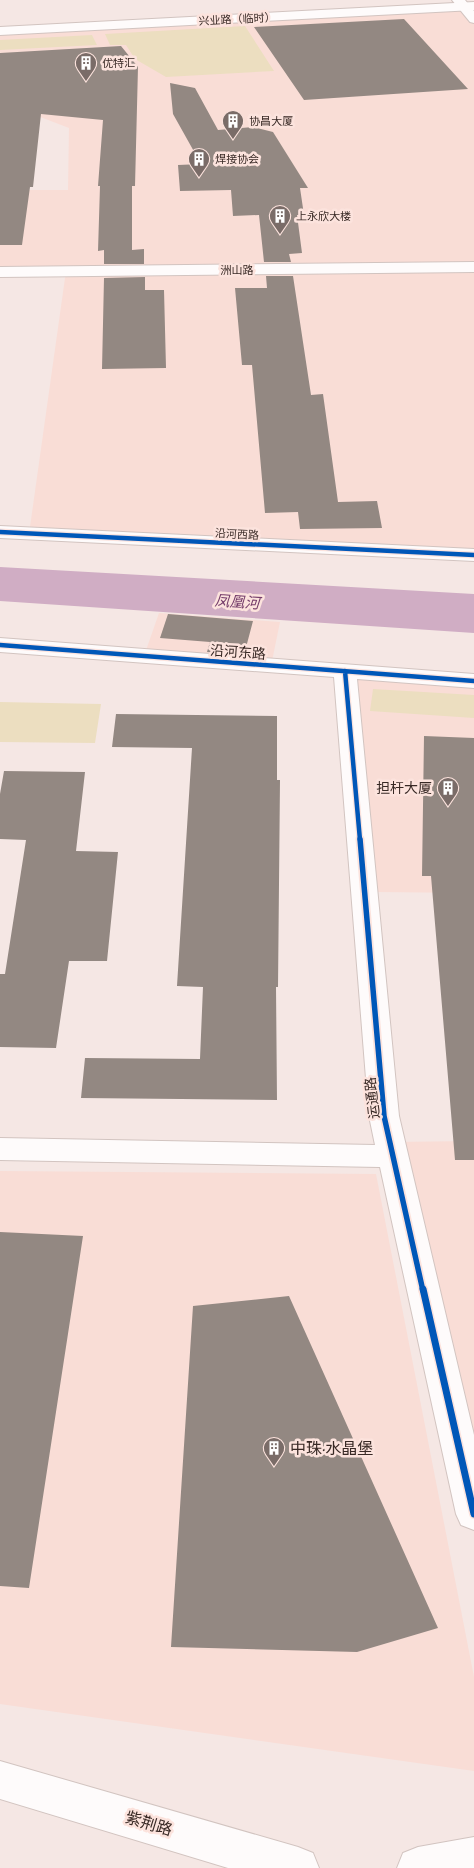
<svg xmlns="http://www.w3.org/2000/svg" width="474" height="1868" font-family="'Sofia Sans Condensed','Noto Sans SC',sans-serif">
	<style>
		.built { fill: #f9ddd6 }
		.green { fill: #ecdec0 }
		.water { fill: #d0adc4 }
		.building { fill: #938882 }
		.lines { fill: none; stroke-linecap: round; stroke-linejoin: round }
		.minor-casing { stroke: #d2c4c0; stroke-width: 2 }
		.secondary-casing { stroke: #d2c4c0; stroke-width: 2 }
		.primary-casing { stroke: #d2c4c0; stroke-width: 2 }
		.minor { fill: #fefbfb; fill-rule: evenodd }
		.secondary { fill: #fefbfb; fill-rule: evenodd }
		.primary { fill: #fefbfb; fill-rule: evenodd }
		.cycleway-far2-casing { stroke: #fce3dd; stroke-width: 7 }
		.cycleway-far1-casing { stroke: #fce3dd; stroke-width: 9 }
		.cycleway-casing { stroke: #fce3dd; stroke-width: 10 }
		.cycleway-far2 { stroke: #0057b8; stroke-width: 4.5 }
		.cycleway-far1 { stroke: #0057b8; stroke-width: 5.5 }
		.cycleway { stroke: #0057b8; stroke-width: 7 }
		.labels { text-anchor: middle; stroke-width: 5; stroke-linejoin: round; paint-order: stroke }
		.far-street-label { font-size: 11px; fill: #382925; stroke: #fce3dd }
		.far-poi-label { font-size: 11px; fill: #382925; stroke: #fce3dd; text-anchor: start }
		.street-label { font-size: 14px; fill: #382925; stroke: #fce3dd }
		.poi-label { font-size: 14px; fill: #382925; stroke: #fce3dd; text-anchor: end }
		.water-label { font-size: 15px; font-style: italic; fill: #753d6a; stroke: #fce3dd }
		.near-poi-label { font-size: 16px; fill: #382925; stroke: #fce3dd; text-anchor: start }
		.near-street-label { font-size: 16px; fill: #382925; stroke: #fce3dd }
	</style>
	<rect width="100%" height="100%" fill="#f5e7e4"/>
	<path class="built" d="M463 7 474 19V552L29 534 66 271 0 272V190H68L69 128 9 105H0V31Z
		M159 613 280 622 271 666 144 656Z
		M356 679 474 687V893L376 892Z
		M474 1141V1512L390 1142Z
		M0 1171 376 1174 474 1677V1771L0 1704Z"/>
	<path class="green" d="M245 26 274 71 166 77 135 59 126 45H110L105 34Z
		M92 35 97 45 0 50V40Z
		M373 689 474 695V718L370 711Z
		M0 702 101 704 95 743 0 742Z"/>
	<path class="water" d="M0 567 474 594V633L0 601Z"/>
	<path class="building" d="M404 19 468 89 304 100 254 27Z
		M121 46 138 67 135 186H132V250L144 249V264H104V250L98 251 100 186H98L103 120 41 114 33 187H30L22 245H0V53Z
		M170 83 195 88 218 130 253 127 273 132 308 188H300L304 215H297L302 253 289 254 291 262H264L259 215 233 216 231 190 180 191 178 165 201 164 173 114Z
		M266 276H293L311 395 323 394 338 502 377 501 382 528 300 529 298 512 265 513 252 365H242L235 288H267Z
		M145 277V290H164L166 368 102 369 104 278Z
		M168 614 253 621 244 655 207 652 210 642 160 638Z
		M116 714 277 716V780H280L278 987H276L277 1100 81 1098 85 1058 200 1059 203 987 177 986 192 748 112 747Z
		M424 736 474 738V1160H455L431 876H422Z
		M4 771 85 772 76 851 118 852 107 961H69L56 1048 0 1047V974H5L26 840 0 839V794Z
		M0 1232 83 1236 29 1588 0 1586Z
		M289 1296 438 1628 357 1652 171 1647 193 1306Z"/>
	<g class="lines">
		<g class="minor-casing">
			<path id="minor" d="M452 0H465L474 11V23L470 22Z
				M474 262V272L0 277V267Z
				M0 526 474 549V561L0 538Z
				M0 638 474 674V688L357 679 399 1116 474 1435V1530L461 1525 456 1514 380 1167 0 1160V1138L375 1145 369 1116 334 677 0 652Z
				M474 1837V1868H397L403 1853 418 1847Z"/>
		</g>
		<g class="secondary-casing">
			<path id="secondary" d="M474 2V10L0 35V27Z"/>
		</g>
		<g class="primary-casing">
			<path id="primary" d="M0 1761 298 1847 313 1853 319 1868H228L0 1799Z"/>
		</g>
		<use href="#minor" class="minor"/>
		<use href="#secondary" class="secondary"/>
		<use href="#primary" class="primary"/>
		<g class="cycleway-far2-casing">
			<path id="cycleway-far2" d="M0 532 474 555
				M0 645 474 681
				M345 671 360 840"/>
		</g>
		<g class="cycleway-far1-casing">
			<path id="cycleway-far1" d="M360 839 384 1116 423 1291"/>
		</g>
		<g class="cycleway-casing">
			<path id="cycleway" d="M423 1289 474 1514"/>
		</g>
		<use href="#cycleway-far2" class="cycleway-far2"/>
		<use href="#cycleway-far1" class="cycleway-far1"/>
		<use href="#cycleway" class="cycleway"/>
	</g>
	<defs>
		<g id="building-pin" transform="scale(1.125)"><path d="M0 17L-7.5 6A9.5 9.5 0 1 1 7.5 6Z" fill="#7a6c68" stroke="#fce3dd"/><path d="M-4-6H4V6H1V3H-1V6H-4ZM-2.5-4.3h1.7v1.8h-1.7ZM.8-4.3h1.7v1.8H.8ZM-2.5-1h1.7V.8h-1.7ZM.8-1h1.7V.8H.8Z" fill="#fff"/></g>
	</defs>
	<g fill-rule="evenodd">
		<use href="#building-pin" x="86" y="63"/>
		<use href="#building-pin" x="233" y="121"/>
		<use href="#building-pin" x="199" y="159"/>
		<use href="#building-pin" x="280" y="216"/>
		<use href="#building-pin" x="448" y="788"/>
		<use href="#building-pin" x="274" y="1448"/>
	</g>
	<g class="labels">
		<g class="far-street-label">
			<text transform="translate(237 19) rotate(-3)" y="4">兴业路（临时）</text>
			<text x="237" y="274">洲山路</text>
			<text transform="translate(237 534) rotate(3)" y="4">沿河西路</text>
		</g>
		<g class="far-poi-label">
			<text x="102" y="67">优特汇</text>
			<text x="249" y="125">协昌大厦</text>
			<text x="215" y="163">焊接协会</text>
			<text x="296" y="220">上永欣大楼</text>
		</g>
		<g class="street-label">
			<text transform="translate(238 652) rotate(4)" y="5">沿河东路</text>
			<text transform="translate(372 1098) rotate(-96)" y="5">运通路</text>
		</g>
		<g class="poi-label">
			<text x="432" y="793">担杆大厦</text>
		</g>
		<g class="water-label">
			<text transform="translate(237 602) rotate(4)" y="5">凤凰河</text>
		</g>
		<g class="near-poi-label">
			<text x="290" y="1454">中珠·水晶堡</text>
		</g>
		<g class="near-street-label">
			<text transform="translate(149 1823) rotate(17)" y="6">紫荆路</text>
		</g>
	</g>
</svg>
